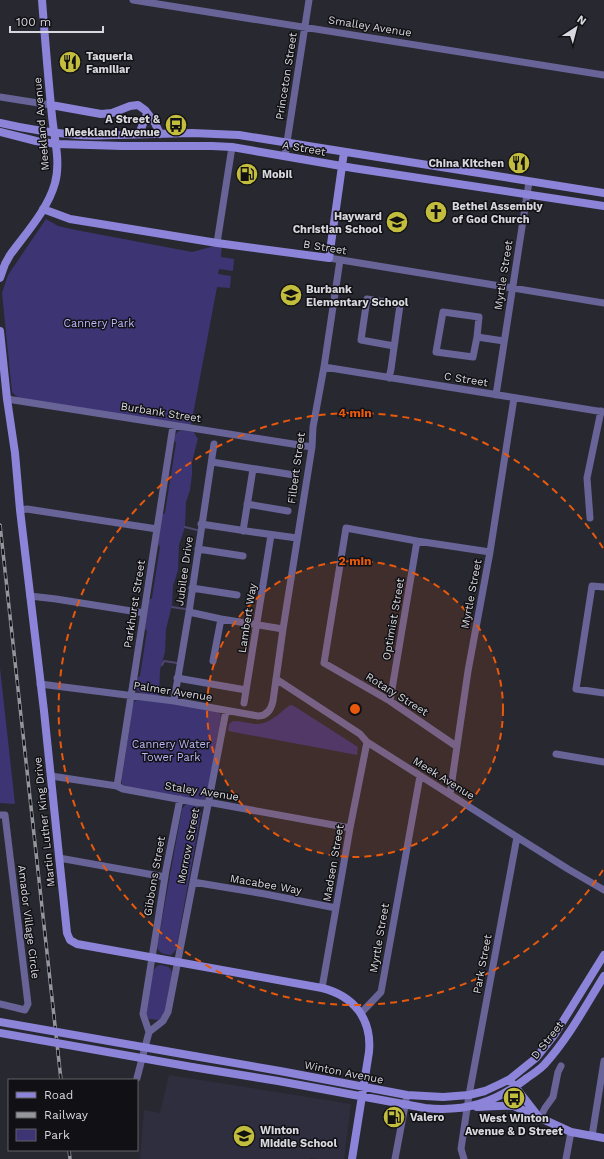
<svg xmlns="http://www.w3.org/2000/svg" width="604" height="1159" font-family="'Work Sans',sans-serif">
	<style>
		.built { fill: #2f2e3e }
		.green { fill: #3d3473 }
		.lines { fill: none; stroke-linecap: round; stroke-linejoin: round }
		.stream { stroke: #4f456d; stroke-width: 2 }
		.street { stroke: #686498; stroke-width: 7 }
		.secondary { stroke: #8c84d8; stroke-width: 8 }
		.rail-casing { stroke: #95959c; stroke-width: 3.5 }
		.rail { stroke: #111115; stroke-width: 2; stroke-dasharray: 6; stroke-linecap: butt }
		.secondary-bridge { stroke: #8c84d8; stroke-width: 8 }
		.ring { fill: none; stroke: #e8590c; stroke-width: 2; stroke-dasharray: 7 5 }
		.labels { text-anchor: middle; stroke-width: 3; stroke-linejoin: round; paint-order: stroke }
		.street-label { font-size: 11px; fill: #d7d7dd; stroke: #111115 }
		.poi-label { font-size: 11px; font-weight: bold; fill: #d7d7dd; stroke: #111115; text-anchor: start }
		.park-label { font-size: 11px; fill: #bab7f8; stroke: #111115 }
		.centre { fill: #e8590c; stroke: #111115; stroke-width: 2 }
		.ring-label { font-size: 12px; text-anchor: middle; font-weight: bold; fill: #e8590c; stroke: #111115; stroke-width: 3; stroke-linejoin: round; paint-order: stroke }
	</style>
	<rect width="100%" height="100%" fill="#282831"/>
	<path class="built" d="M169 1075 351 1104 344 1159H322L309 1158V1159H140L144 1110 160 1113Z"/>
	<path class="green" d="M46 219 58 226 76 230 192 252 222 244 221 257 234 259 233 271 219 269 218 274 231 276 230 288 217 287 191 425 19 398 15 395 12 392 2 293 8 275Z
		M181 430 194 432 197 438H198L192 462V475L190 490 186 502 185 527 179 545 178 570 173 586 172 605 166 629 165 652 160 670 159 696C153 695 139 695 136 689 135 686 137 681 137 678L140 676 147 631 145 629 149 600 152 598 160 547 158 544 162 515 165 513 176 443 174 440C175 435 176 432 181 430Z
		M0 668 15 804 0 803Z
		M140 699 214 710 220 713 221 717 207 795 205 799 199 800 127 787 122 784V778L133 704 136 700Z
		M290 705 294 706 358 747 357 755 228 731 229 724 233 721C241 721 248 723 255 724 269 725 279 713 290 705Z
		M188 804 197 806 201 809V813L176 950 171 955C165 954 159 954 157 947L182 809 185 805Z
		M159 965C166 966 171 966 172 973L164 1016 159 1020 149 1019 145 1013 153 971 156 967Z"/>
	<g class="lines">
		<path class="stream" d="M185 527 197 530
			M172 607 185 609
			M162 665 164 661 177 663"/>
		<path class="street" d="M133 0 604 75
			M0 97 51 105
			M285 156 287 142 309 0
			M217 243 232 147
			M329 258 604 303
			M477 337 473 357 436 352 443 312 479 317 477 337 504 341
			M324 367 604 412
			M389 378 391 369 400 305 367 299 361 340 394 346
			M496 395 529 182
			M7 399 312 447
			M212 462 294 475
			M247 504 288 511
			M20 510 27 509 157 529
			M590 518 587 478 601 411
			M201 524 253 532 297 538
			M243 531 253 469
			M198 549 243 556
			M604 587 592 586 576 689 604 693
			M192 588 237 595
			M30 596 56 599 144 613
			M189 612 221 619 283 629
			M213 661 221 619
			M177 678 246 690
			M276 679 360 734 367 742 517 837 568 869 604 890
			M40 684 174 701 258 716C267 716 271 710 273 701L283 629 312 447 313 427 324 367 340 260
			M174 701 189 612 214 444
			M390 701 417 541
			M244 703 271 535
			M456 746 390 701 324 663 346 528 417 541 490 552
			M556 754 604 762
			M51 776 117 786 123 789 199 803H213L350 828
			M117 786 173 426
			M450 794 468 671 490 552 514 398
			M0 815H5L28 1004 25 1010 0 1004
			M59 858 165 877
			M193 882 265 894 336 908
			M322 988 350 828 367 742
			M361 1013 381 992 420 776
			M149 1032 163 1021 168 1012 226 711
			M137 1078 149 1032 143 1014 166 870 180 799
			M540 1118 545 1108 553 1097 558 1072 561 1066
			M592 1136 604 1061
			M395 1159 407 1095
			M464 1159 461 1149 469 1095 517 837
			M566 1159 571 1132"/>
		<path class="secondary" d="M51 105 101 114 112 113 130 106 138 105 145 110 155 123 160 134
			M139 134 147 114
			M118 135 192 133 239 135 604 193
			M122 146H212L232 147 353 168 604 206
			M43 209 70 219 217 243 329 258 344 152
			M0 278 5 264 10 255C26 233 48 209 55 183 61 162 54 137 52 116 48 77 45 39 42 0
			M0 331 7 399 15 453 20 510 44 711 67 933 70 940 77 944 322 988C354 996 372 1019 369 1052L352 1159
			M194 1056 280 1071 407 1095 443 1097 469 1095 485 1091 500 1084 510 1079 536 1058 555 1034 604 955
			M192 1067 278 1081 425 1108C465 1112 495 1103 527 1078 533 1074 539 1070 544 1065 568 1039 586 1005 604 976
			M513 1084 538 1116
			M477 1107C489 1107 502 1105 514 1106L571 1132 604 1138"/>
		<g class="rail-casing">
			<path id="rail" d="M0 525 61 1080
				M69 1150 70 1159"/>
		</g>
		<use href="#rail" class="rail"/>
		<path class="secondary-bridge" d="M0 123C26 129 51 133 78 135 91 136 105 135 118 135
			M0 132 36 141 57 144 122 146
			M0 1022 194 1056
			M0 1033 192 1067"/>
	</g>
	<circle cx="355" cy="709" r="148" fill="#e8590c" fill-opacity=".12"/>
	<g class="ring">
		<circle cx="355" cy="709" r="148"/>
		<path d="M603 870A296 296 0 1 1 603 548"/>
	</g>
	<defs>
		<g id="restaurant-disc" transform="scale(1.15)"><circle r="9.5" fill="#c3bd3e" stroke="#111115"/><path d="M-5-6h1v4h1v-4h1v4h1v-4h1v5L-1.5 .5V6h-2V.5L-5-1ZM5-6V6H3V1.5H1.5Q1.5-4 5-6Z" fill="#111"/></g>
		<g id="bus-disc" transform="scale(1.15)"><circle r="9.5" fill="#c3bd3e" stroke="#111115"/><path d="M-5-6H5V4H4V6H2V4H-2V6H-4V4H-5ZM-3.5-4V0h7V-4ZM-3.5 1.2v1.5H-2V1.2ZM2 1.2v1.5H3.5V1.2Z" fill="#111"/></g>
		<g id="fuel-disc" transform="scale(1.15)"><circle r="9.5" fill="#c3bd3e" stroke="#111115"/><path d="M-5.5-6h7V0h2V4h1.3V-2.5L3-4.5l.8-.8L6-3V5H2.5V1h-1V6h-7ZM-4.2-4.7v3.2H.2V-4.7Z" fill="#111"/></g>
		<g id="church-disc" transform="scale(1.15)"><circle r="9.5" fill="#c3bd3e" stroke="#111115"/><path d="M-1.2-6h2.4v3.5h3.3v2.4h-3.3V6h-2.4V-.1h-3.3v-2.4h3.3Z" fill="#111"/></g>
		<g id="school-disc" transform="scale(1.15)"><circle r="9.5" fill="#c3bd3e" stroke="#111115"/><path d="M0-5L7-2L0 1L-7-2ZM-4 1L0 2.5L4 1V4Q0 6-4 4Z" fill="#111"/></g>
	</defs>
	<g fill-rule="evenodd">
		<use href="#restaurant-disc" x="70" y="62"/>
		<use href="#bus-disc" x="176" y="125"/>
		<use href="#restaurant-disc" x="519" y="163"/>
		<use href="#fuel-disc" x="247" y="174"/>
		<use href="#church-disc" x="436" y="212"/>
		<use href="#school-disc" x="397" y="222"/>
		<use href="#school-disc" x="291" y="295"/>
		<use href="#bus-disc" x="514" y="1098"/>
		<use href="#fuel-disc" x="394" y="1117"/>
		<use href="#school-disc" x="244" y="1136"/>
	</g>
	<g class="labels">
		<g class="street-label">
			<text transform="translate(370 26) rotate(9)" y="4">Smalley Avenue</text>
			<text transform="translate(286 76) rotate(-81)" y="4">Princeton Street</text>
			<text transform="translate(41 124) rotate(-95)" y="4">Meekland Avenue</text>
			<text transform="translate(304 148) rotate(10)" y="4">A Street</text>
			<text transform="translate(325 247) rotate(9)" y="4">B Street</text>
			<text transform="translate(503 275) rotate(-81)" y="4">Myrtle Street</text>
			<text transform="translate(466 379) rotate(9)" y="4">C Street</text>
			<text transform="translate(161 412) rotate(9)" y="4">Burbank Street</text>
			<text transform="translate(296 468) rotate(-82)" y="4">Filbert Street</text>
			<text transform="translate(184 571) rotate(-82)" y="4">Jubilee Drive</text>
			<text transform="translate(471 594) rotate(-79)" y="4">Myrtle Street</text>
			<text transform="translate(134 604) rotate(-81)" y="4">Parkhurst Street</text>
			<text transform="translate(247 618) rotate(-81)" y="4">Lambert Way</text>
			<text transform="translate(393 619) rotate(-80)" y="4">Optimist Street</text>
			<text transform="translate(173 691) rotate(9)" y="4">Palmer Avenue</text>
			<text transform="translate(397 694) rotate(32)" y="4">Rotary Street</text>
			<text transform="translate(444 778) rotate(32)" y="4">Meek Avenue</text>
			<text transform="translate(202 791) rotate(9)" y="4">Staley Avenue</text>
			<text transform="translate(44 822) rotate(-96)" y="4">Martin Luther King Drive</text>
			<text transform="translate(188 846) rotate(-79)" y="4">Morrow Street</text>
			<text transform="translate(333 863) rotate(-80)" y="4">Madsen Street</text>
			<text transform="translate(154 876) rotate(-80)" y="4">Gibbons Street</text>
			<text transform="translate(266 884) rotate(10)" y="4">Macabee Way</text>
			<text transform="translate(29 922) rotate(83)" y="4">Amador Village Circle</text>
			<text transform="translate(379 938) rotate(-80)" y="4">Myrtle Street</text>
			<text transform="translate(482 964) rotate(-79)" y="4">Park Street</text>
			<text transform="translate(547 1040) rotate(-52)" y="4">D Street</text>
			<text transform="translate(344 1072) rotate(11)" y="4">Winton Avenue</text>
		</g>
		<g class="poi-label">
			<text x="86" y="60">Taqueria<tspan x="86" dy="13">Familiar</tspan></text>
			<text x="160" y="123" text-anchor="end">A Street &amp;<tspan x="160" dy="13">Meekland Avenue</tspan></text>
			<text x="504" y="167" text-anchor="end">China Kitchen</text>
			<text x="262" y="178">Mobil</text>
			<text x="452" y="210">Bethel Assembly<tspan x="452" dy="13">of God Church</tspan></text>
			<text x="382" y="220" text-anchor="end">Hayward<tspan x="382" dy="13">Christian School</tspan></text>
			<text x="306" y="293">Burbank<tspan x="306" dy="13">Elementary School</tspan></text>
			<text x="410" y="1121">Valero</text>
			<text x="514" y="1122" text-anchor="middle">West Winton<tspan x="514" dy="13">Avenue &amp; D Street</tspan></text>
			<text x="260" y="1134">Winton<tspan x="260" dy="13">Middle School</tspan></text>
		</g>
		<g class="park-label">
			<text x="99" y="327">Cannery Park</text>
			<text x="171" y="748">Cannery Water<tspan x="171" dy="13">Tower Park</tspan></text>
		</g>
	</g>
	<circle cx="355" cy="709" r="6" class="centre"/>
	<g class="ring-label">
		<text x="355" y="417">4 min</text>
		<text x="355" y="565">2 min</text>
	</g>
	<rect x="8" y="1079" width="130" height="72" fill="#111115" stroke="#606065"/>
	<rect x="16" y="1092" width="20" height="6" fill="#8c84d8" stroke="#606065"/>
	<text x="44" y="1099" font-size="12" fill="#d7d7dd">Road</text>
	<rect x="16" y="1112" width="20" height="6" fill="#95959c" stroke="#606065"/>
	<text x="44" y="1119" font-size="12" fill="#d7d7dd">Railway</text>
	<rect x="16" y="1129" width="20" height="12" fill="#3d3473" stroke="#606065"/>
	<text x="44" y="1139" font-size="12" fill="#d7d7dd">Park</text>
	<g transform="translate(576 28) rotate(36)" stroke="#111115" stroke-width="3" paint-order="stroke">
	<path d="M0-3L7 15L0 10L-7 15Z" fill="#d7d7dd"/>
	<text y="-6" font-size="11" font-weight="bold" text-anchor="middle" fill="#d7d7dd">N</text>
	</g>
	<path d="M10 26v6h93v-6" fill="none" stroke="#d7d7dd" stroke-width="2"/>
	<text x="16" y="26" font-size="12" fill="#d7d7dd" stroke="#111115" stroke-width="3" paint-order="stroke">100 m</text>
</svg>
